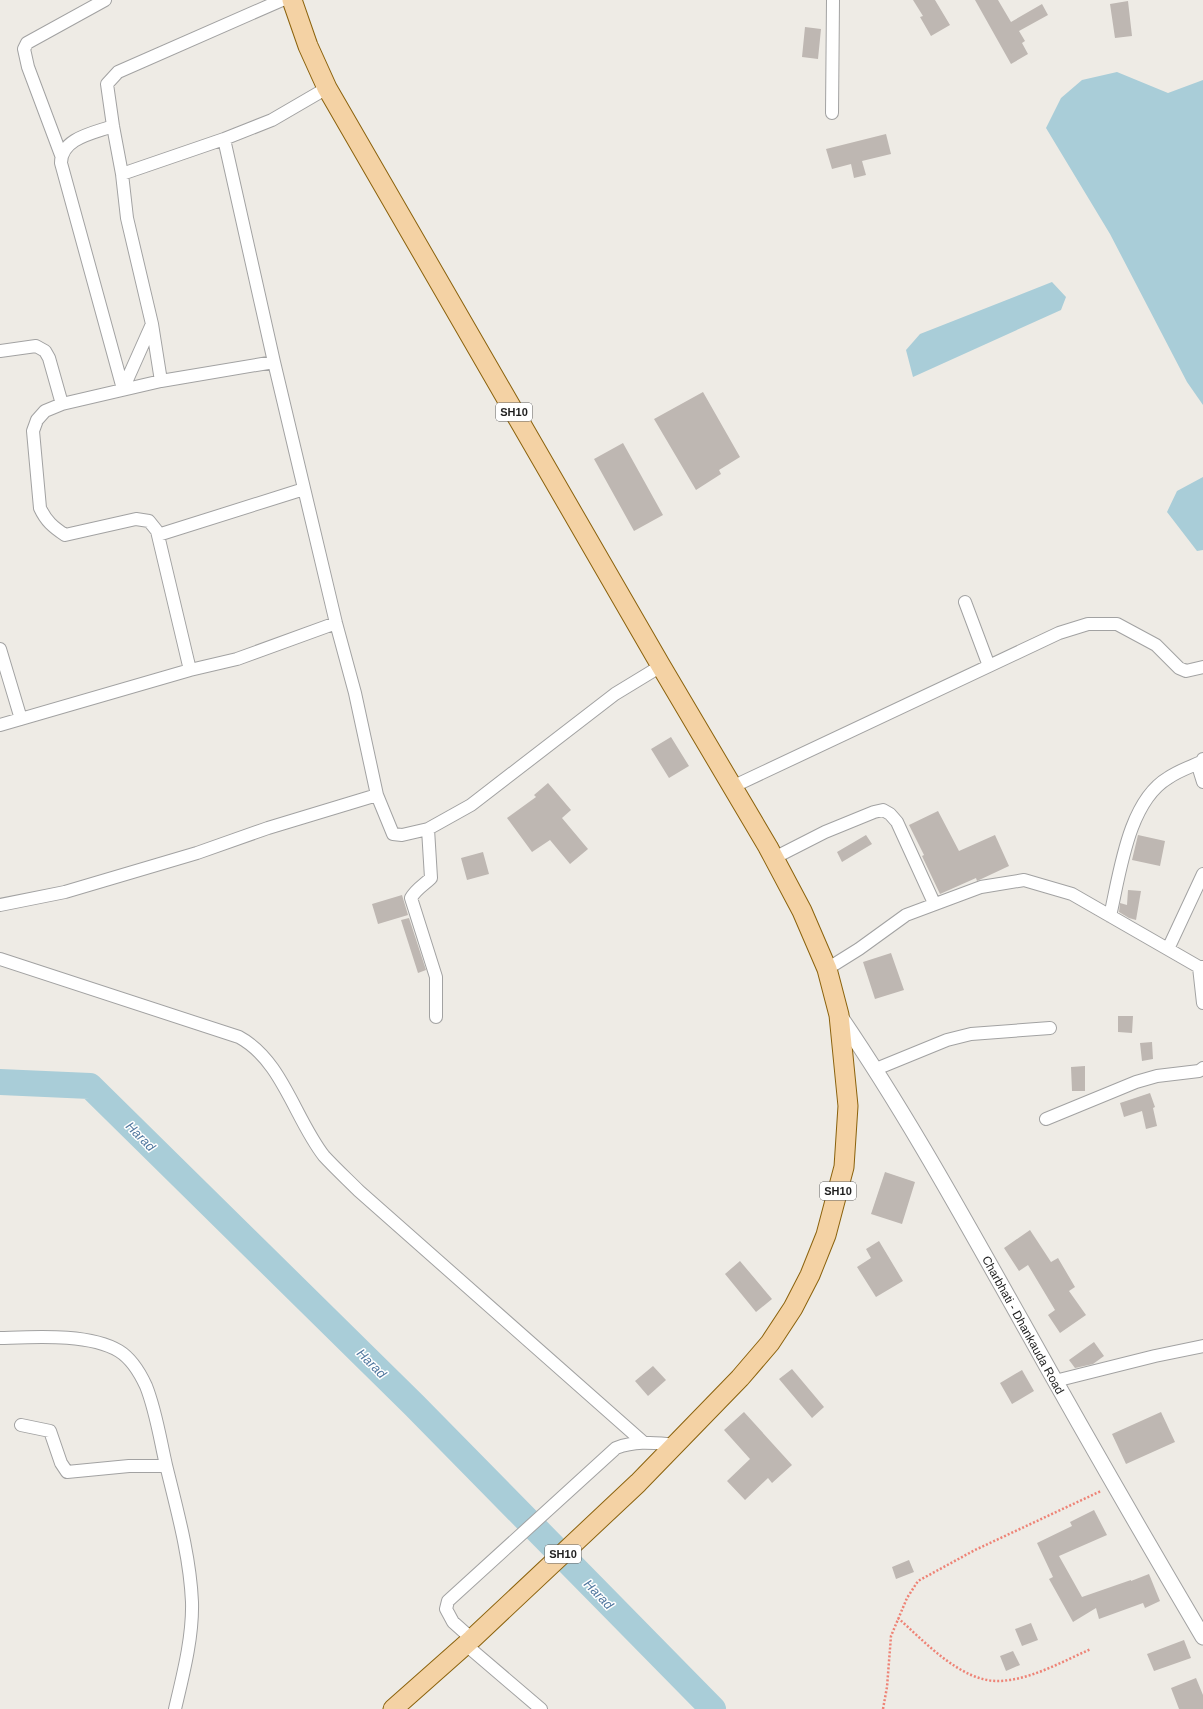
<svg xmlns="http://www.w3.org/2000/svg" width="1203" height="1709" font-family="Helvetica,sans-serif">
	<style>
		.water { fill: #a9cdd8 }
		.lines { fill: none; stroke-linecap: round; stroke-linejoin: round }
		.river { stroke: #a9cdd8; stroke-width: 26 }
		.building { fill: #beb7b2 }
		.minor-casing { stroke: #a2a2a2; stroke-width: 14 }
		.tertiary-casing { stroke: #a2a2a2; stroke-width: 17 }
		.primary-casing { stroke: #8b620c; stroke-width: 21 }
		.path { stroke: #ee8376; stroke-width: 2.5; stroke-dasharray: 2 2; stroke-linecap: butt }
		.minor { stroke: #fff; stroke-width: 12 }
		.tertiary { stroke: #fff; stroke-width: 15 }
		.primary { stroke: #f4d2a4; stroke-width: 19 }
		.labels { text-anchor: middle; stroke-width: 3; stroke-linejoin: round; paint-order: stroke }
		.shield { fill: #fff; stroke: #626262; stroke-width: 1 }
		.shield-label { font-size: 11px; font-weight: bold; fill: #1e1e1e }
		.street-label { font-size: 12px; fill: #1e1e1e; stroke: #fff }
		.water-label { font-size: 13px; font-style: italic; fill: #4f769e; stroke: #fff }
	</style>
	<rect width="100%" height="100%" fill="#eeebe5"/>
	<path class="water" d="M1117 72 1168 93 1203 80V405L1187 382 1110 234 1046 128 1061 98 1082 80Z
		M1052 282 1066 297 1061 310 913 377 906 350 920 334Z
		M1203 477V550L1197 551 1167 512 1177 491Z"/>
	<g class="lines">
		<path class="river" d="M0 1082 90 1086 414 1405 713 1709"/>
	</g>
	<path class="building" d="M913 0H935L950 25 931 36 920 17 923 16Z
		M975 0H998L1011 22 1042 4 1048 15 1019 31 1025 41 1022 43 1028 54 1011 64Z
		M1128 1 1132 36 1115 38 1110 4Z
		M805 27 821 29 818 59 802 57Z
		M886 134 891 154 862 161 866 175 854 178 851 164 832 169 826 149Z
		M703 392 740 457 719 470 721 474 696 490 654 419Z
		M623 443 663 515 634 531 594 459Z
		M671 737 689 766 669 778 651 749Z
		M548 783 571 810 562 818 588 849 570 864 550 840 532 852 507 818 536 797 534 795Z
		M938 811 959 851 995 835 1009 866 977 881 976 878 940 894 922 856 924 855 909 825Z
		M866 835 872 844 842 862 837 852Z
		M1138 835 1165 841 1160 866 1132 860Z
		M483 852 489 874 467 880 461 858Z
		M1128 890 1141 891 1136 920 1129 918 1119 912 1120 903 1127 905Z
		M402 895 408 915 378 924 372 904Z
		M409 918 426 970 418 973 401 920Z
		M891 953 904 990 875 999 863 962Z
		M1118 1016H1133L1132 1033 1118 1032Z
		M1152 1042 1153 1059 1142 1061 1140 1043Z
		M1085 1066V1091H1072L1071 1067Z
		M1150 1093 1155 1107 1153 1108 1157 1126 1146 1129 1142 1111 1124 1117 1120 1103Z
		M885 1172 915 1182 902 1224 871 1214Z
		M1030 1230 1051 1262 1058 1258 1075 1287 1069 1291 1086 1315 1060 1333 1048 1315 1055 1310 1028 1265 1019 1271 1004 1248Z
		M879 1241 903 1281 876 1297 857 1267 871 1258 866 1249Z
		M740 1261 772 1299 756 1312 725 1274Z
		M1094 1342 1104 1356 1093 1364 1075 1368 1069 1360Z
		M653 1366 666 1380 648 1396 635 1381Z
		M792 1369 824 1407 812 1418 779 1379Z
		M1022 1370 1034 1391 1012 1404 1000 1383Z
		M744 1412 792 1465 772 1483 768 1478 745 1500 727 1481 750 1459 724 1430Z
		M1161 1412 1175 1442 1126 1464 1112 1434Z
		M1094 1510 1107 1535 1059 1556 1082 1597 1131 1580V1581L1149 1574 1160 1601 1145 1608 1143 1603 1099 1619 1096 1608 1073 1622 1049 1579 1053 1577 1037 1543 1072 1526 1070 1522Z
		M909 1560 914 1572 896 1579 892 1567Z
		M1031 1623 1038 1640 1022 1646 1015 1629Z
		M1184 1640 1191 1658 1154 1671 1147 1654Z
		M1013 1651 1020 1665 1006 1671 1000 1656Z
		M1196 1678 1203 1695V1709H1179L1171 1688Z"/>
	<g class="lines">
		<g class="minor-casing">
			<path id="minor" d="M832 113 833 0
				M113 126C94 133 61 138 61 163L123 389
				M224 139 274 362 336 623 355 693 377 795 393 834 402 835 428 829 471 805 615 694 661 666
				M61 155 28 67 24 49 27 43 105 0
				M122 174 224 139 272 120 327 88
				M0 351 36 346 45 351 49 358 62 404
				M161 381 152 324 127 218 122 174 113 126 107 84 118 72 282 0
				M123 389 152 324
				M158 535 304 489
				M965 602 989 666
				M0 649 21 719
				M190 670 157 531 149 521 136 519 65 535C53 527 46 521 40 508L33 431 37 420 45 411 62 404 161 381 274 362
				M0 725 190 670 237 659 336 623
				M1203 759 1199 769 1203 782
				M732 787 1059 633 1088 624H1117L1156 645 1179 668 1186 671 1203 667
				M428 829 431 878C424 885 416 889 411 898L436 977V1017
				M774 858 825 832 874 812 883 810 890 814 897 822 934 903
				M0 905 65 892 197 853 268 828 377 795
				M1110 916C1120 873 1128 802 1168 778 1178 771 1190 767 1201 762
				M1168 949 1203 874
				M0 959 239 1037C282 1060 295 1119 324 1156 335 1168 347 1179 359 1191L643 1442
				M1199 967 1203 1003
				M827 969 859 949 906 915 981 887 1024 880 1072 894 1199 967H1203
				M876 1069 947 1040 971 1034 1050 1028
				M1046 1119 1136 1082 1157 1076 1199 1071 1203 1068
				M0 1338C34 1337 89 1333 119 1351 132 1359 140 1373 146 1386 156 1411 160 1439 166 1465 177 1510 190 1556 192 1602 193 1637 183 1675 175 1709
				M1055 1381 1155 1356 1203 1346
				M21 1425 50 1431 61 1463 67 1472 129 1466H166
				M472 1639 453 1622 446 1609 448 1601 616 1448C637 1440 654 1443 676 1445
				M466 1645 541 1709"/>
		</g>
		<g class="tertiary-casing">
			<path id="tertiary" d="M839 1015C906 1113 963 1217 1021 1320 1080 1426 1141 1532 1203 1637"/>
		</g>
		<g class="primary-casing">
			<path id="primary" d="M292 0 308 46 327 88 661 666 768 847 802 911 827 969 839 1015 848 1106 844 1167 826 1235 810 1275 793 1308 770 1343 740 1378 638 1483 472 1639 393 1709"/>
		</g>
		<path class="path" d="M898 1618C924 1641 961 1682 999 1681 1031 1680 1063 1661 1091 1649
			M883 1709 887 1687 891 1636 907 1598 918 1581 975 1550 1101 1491"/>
		<use href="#minor" class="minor"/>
		<use href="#tertiary" class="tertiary"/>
		<use href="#primary" class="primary"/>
	</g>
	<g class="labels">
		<g class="shield">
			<rect x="496" y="403" width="36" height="18" rx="3"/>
			<rect x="820" y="1182" width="36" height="18" rx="3"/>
			<rect x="545" y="1545" width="36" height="18" rx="3"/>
		</g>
		<g class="shield-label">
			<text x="514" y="416">SH10</text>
			<text x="838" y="1195">SH10</text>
			<text x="563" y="1558">SH10</text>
		</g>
		<g class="street-label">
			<text transform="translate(1023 1325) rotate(61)" y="4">Charbhati - Dhankauda Road</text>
		</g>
		<g class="water-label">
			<text transform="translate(141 1136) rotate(45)" y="5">Harad</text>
			<text transform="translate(372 1363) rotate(45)" y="5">Harad</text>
			<text transform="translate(599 1594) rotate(46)" y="5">Harad</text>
		</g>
	</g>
</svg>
